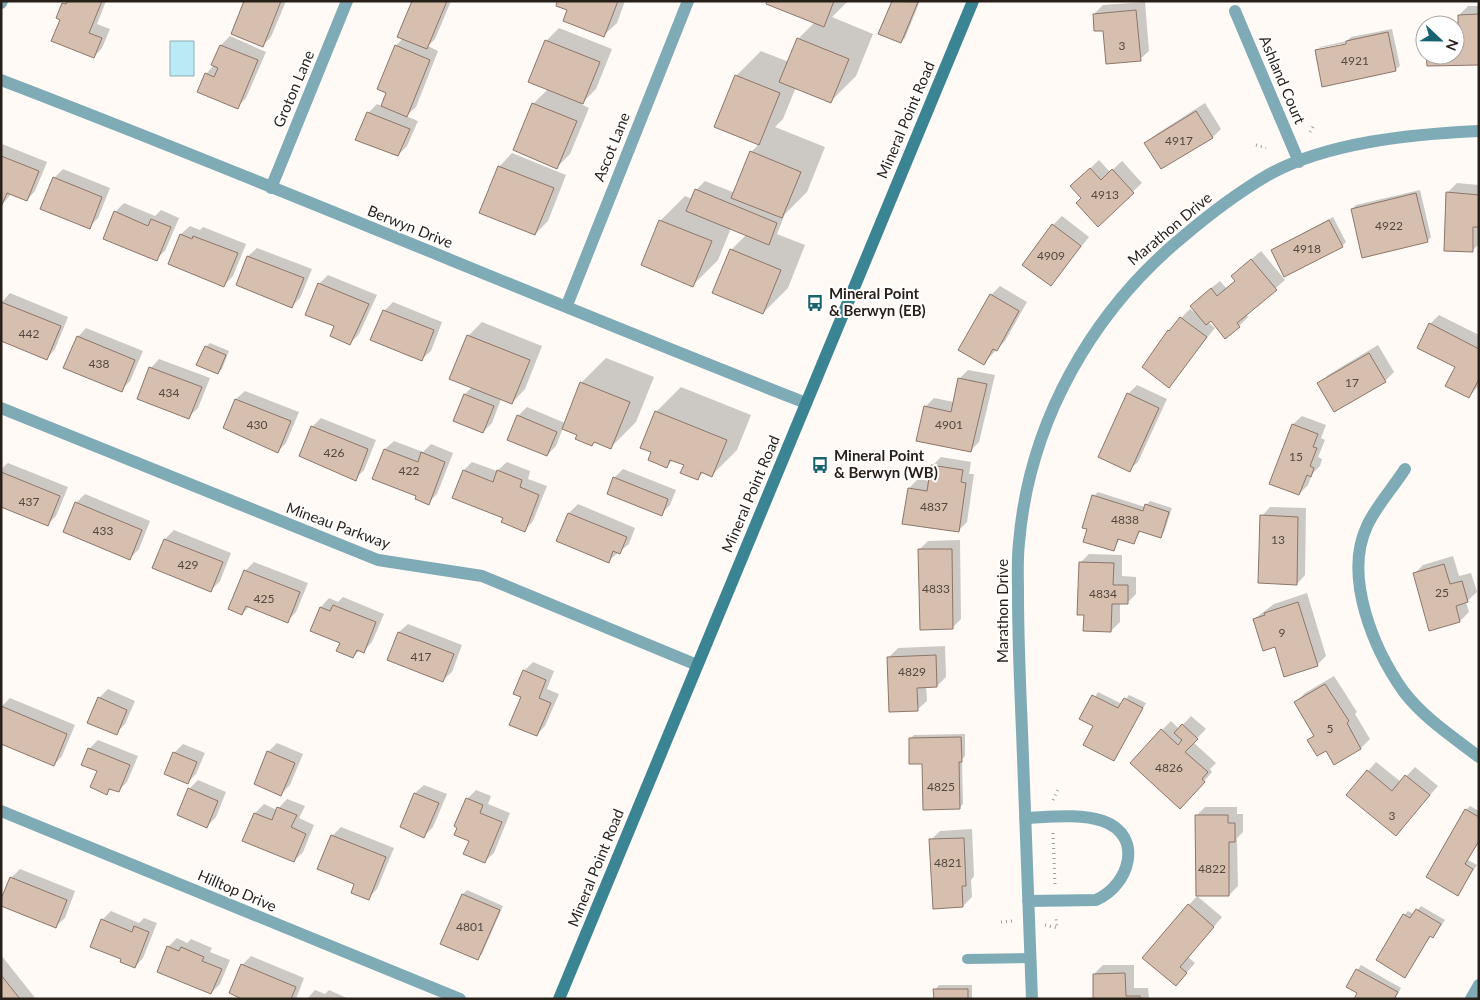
<svg xmlns="http://www.w3.org/2000/svg" width="1480" height="1000" font-family="Lato,sans-serif">
	<style>
		.water { fill: #b9eaf5; stroke: #8eadb3 }
		.shadow { fill: #0003; fill-rule: evenodd }
		.building { fill: #d7bfb0; stroke: #8c7668 }
		.lines { fill: none; stroke-linecap: round; stroke-linejoin: round }
		.path { stroke: #a19a95; stroke-width: 3; stroke-dasharray: 1 4; stroke-linecap: butt }
		.service { stroke: #7eabb6; stroke-width: 10 }
		.minor { stroke: #7eabb6; stroke-width: 12 }
		.secondary { stroke: #3a8494; stroke-width: 12 }
		.labels { text-anchor: middle; stroke-width: 4; stroke-linejoin: round; paint-order: stroke }
		.number-label { font-size: 12px; fill: #54473f }
		.street-label { font-size: 15px; fill: #281f19; stroke: #fff }
		.poi-label { font-size: 15px; font-weight: bold; fill: #281f19; stroke: #fff; text-anchor: start }
	</style>
	<rect width="100%" height="100%" fill="#fffaf6"/>
	<path class="water" d="M170 41H194V76H170Z"/>
	<path class="shadow" d="M66 1H106L97 24 110 29 102 48 94 57 62 19Z
		M245 1H286L271 37 262 46Z
		M413 1H451L435 39 428 46 438 51 416 107 406 116 418 121 407 146 398 155 368 113 377 104 382 106 388 92 396 46 403 38Z
		M559 1H625L617 23 603 36Z
		M768 1H848L832 17 873 34 856 76 831 101 796 87 783 119 775 127 825 147 807 192 785 214 777 234 805 245 788 288 763 313 731 250 746 235 731 228 718 260 693 285 660 221 685 196 692 199 696 190 705 181 735 193 751 152 759 144 736 76 761 51 789 62 798 39 815 22Z
		M894 1H920L905 38 901 42Z
		M1145 2 1149 51 1140 59 1104 29 1094 14 1103 5Z
		M1468 6H1479V64L1428 55H1455V25H1451H1459V15Z
		M559 28 612 49 596 89 581 104 589 108 570 154 557 167 533 104 548 89 546 41Z
		M1392 29 1400 66 1395 70 1316 51 1320 47 1347 41 1351 37ZM1352 42 1353 44 1319 51V48Z
		M230 36 266 52 246 98 237 107 206 74 214 65 221 45Z
		M1205 103 1221 129 1213 137 1161 167 1146 143 1155 135Z
		M2 144 47 162 35 191 27 200 11 194 1 206Z
		M512 153 566 175 548 221 535 234 499 167Z
		M1099 160 1110 172 1122 161 1142 183 1098 225 1083 198 1072 186Z
		M63 169 110 188 98 218 89 227 54 178Z
		M1457 183 1479 185V244L1472 251 1446 250 1448 192Z
		M1420 190 1431 237 1427 241 1352 209 1356 205Z
		M124 203 155 216 161 210 179 218 165 251 156 259 115 212Z
		M1062 216 1089 237 1050 285 1053 225Z
		M1333 217 1346 242 1342 246 1272 250Z
		M190 226 200 230 203 227 246 244 233 276 224 285 181 234Z
		M257 248 312 269 300 298 291 307 237 284 248 256Z
		M1261 251 1285 280 1246 314 1248 317 1239 326 1225 337 1211 320 1208 322 1215 328 1168 386 1144 367 1169 331 1181 318 1190 309 1197 314 1191 306 1200 297 1220 281 1226 288 1236 280 1232 276Z
		M328 275 377 295 359 334 350 343 336 326 319 284Z
		M1000 286 1027 302 1005 341 983 364 991 295Z
		M10 293 68 317 55 349 47 358 1 303Z
		M393 302 442 322 431 351 422 359 384 311Z
		M1439 315 1479 335V385L1469 397 1457 367 1430 324Z
		M482 322 542 346 525 389 512 403 501 399 492 423 483 432 454 421 465 394 472 387 451 379 469 335Z
		M86 328 143 351 130 381 121 390 78 337Z
		M210 343 229 351 222 369 218 373 206 347Z
		M1378 345 1394 372 1385 381 1319 384 1328 375Z
		M606 358 654 377 636 422 611 447 595 441 592 445 578 434 563 428 556 446 547 455 518 416 527 407 565 423 581 383Z
		M159 359 210 378 198 408 189 417 151 368Z
		M968 370 995 375 979 442 970 451 925 407 934 398 954 402 959 379Z
		M1137 385 1167 399 1138 462 1129 470 1128 394Z
		M681 387 751 415 737 450 712 475 704 472 697 479 685 465 673 460 667 466 653 452 656 412Z
		M245 391 299 412 286 443 277 452 236 399Z
		M1302 416 1326 425 1321 438 1325 440 1318 457 1322 459 1320 466 1312 474 1308 485 1299 494 1293 424Z
		M321 418 376 440 364 470 355 479 312 427Z
		M394 441 423 452 431 444 453 453 437 494 428 503 418 495 374 478 385 449Z
		M941 457 971 462 969 474H974L967 522 958 531 909 488 918 479 930 481 932 466Z
		M472 462 497 471 507 462 530 471 528 479 547 486 533 521 525 530 504 517 464 470Z
		M8 463 68 487 56 516 48 524 1 506V469Z
		M623 469 676 490 670 505 661 514 614 478Z
		M1098 492 1145 507 1150 501 1172 508 1164 532 1160 536 1141 530 1134 543 1120 538 1114 550 1094 496Z
		M85 494 150 521 139 549 130 558 76 503Z
		M578 504 635 528 629 544 608 561 558 541 569 513Z
		M1270 507 1306 508 1305 575 1297 584 1262 516Z
		M174 530 231 553 220 581 211 590 154 567 165 539Z
		M960 540 961 619 952 628 919 550 928 541Z
		M1089 554 1122 555V576L1136 577V594L1127 603H1120V622L1111 631 1085 613 1080 563Z
		M1453 556 1459 576 1471 573 1477 592 1466 602 1469 612 1460 621 1414 574 1423 565Z
		M254 562 308 583 296 612 287 621 250 606 242 614 245 571Z
		M1307 593 1326 656 1317 665 1276 646 1254 619 1274 604Z
		M343 597 384 614 372 642 364 651 360 650 353 657 341 642 311 630 321 607 329 598 338 602Z
		M408 624 462 645 452 672 443 680 389 659 399 632Z
		M945 646 946 677 937 686H926L927 701 918 709 889 657 898 648Z
		M533 662 554 671 547 689 559 694 545 726 536 735 522 696 524 671Z
		M1334 676 1357 712 1355 714 1370 739 1361 748 1335 763 1327 749 1309 740 1314 734 1296 702 1305 693Z
		M108 689 135 701 125 724 116 733 99 698Z
		M1098 692 1122 704 1129 695 1146 703 1114 760 1095 726 1081 718Z
		M10 698 75 725 62 756 54 765 1 707Z
		M1191 716 1206 729 1193 742 1216 763 1210 769 1212 772 1189 799 1162 730 1171 721 1179 729Z
		M965 734V756L962 759 963 804 959 808 924 762 910 739 914 735Z
		M98 740 138 756 127 782 118 791 112 788 107 793 89 749Z
		M277 743 303 754 290 785 281 794 268 752Z
		M183 744 205 753 196 774 187 783 174 753Z
		M1376 762 1401 782 1415 767 1438 786 1396 834 1368 771Z
		M198 780 226 792 216 817 207 826 189 789Z
		M424 785 447 794 433 827 424 836 415 793Z
		M476 790 491 796 488 804 510 813 494 853 485 861 470 840 467 799Z
		M287 799 305 806 299 818 314 825 303 852 294 861 244 841 255 813 264 804 277 810Z
		M1470 806 1479 811V842L1468 860 1477 865 1458 894 1466 810Z
		M1205 807H1237V814H1243V832L1237 838 1238 886 1229 895 1196 816Z
		M341 827 394 848 377 889 368 898 356 884 332 836Z
		M972 829 974 876 971 880 972 897 963 906 931 840 940 831Z
		M20 869 75 891 65 918 56 926 11 878Z
		M467 890 503 906 482 954 477 958 442 943 463 894Z
		M1197 896 1222 917 1188 957 1195 963 1176 985 1189 905Z
		M1421 906 1445 920 1437 932 1433 937 1431 935 1405 976 1404 915 1408 911 1414 914Z
		M111 911 139 923 144 918 157 923 143 958 135 967 123 958 102 920Z
		M177 938 187 943 191 939 212 948 210 952 230 960 220 984 211 993 168 947Z
		M1 955 36 999H1Z
		M251 956 304 978 296 999H246L242 965Z
		M1103 965H1134V988H1148L1149 999H1094V974Z
		M1361 965 1401 988 1395 999H1355L1359 993 1347 986Z
		M939 985H972V999H935V990Z
		M315 990 325 994 329 990 349 999H307Z"/>
	<path class="building" d="M67 1H102L89 33 102 38 94 58 51 41 60 20 56 18 62 3 66 4Z
		M244 1H281L263 47 231 34Z
		M412 1H447L427 49 397 37Z
		M557 1H618L604 37 563 21 567 10 556 6Z
		M767 1H834L824 27 766 4Z
		M892 1 918 2 901 43 878 34Z
		M1136 10 1141 61 1106 64 1103 31H1094L1093 14Z
		M1479 14V65L1427 66 1426 55H1455V33H1458V15Z
		M1388 32 1396 71 1322 87 1315 50 1346 44V41Z
		M797 38 849 59 831 103 779 82Z
		M545 40 600 62 583 104 528 82Z
		M220 45 258 60 238 109 197 92 205 73 214 77 218 68 211 65Z
		M395 45 430 60 407 117 381 106 386 93 377 89Z
		M735 75 780 93 759 145 714 127Z
		M532 103 577 121 557 169 513 150Z
		M1196 111 1213 138 1161 169 1144 143Z
		M367 112 410 129 398 156 355 140Z
		M750 151 801 172 782 218 731 198Z
		M1 156 39 171 27 201 7 193 1 207Z
		M498 166 554 188 535 235 479 213Z
		M1090 168 1101 180 1112 169 1134 193 1098 227 1076 203 1081 198 1070 186Z
		M53 177 102 197 90 229 40 209Z
		M695 189 777 223 769 245 686 211Z
		M1446 192 1479 195V227H1473V252L1444 251Z
		M1416 193 1428 242 1362 258 1351 209Z
		M114 211 148 226 151 219 171 227 157 261 103 239Z
		M659 220 712 241 693 287 641 265Z
		M1329 220 1343 247 1284 277 1271 250Z
		M1052 224 1081 246 1051 286 1022 265Z
		M180 234 192 239 193 236 238 253 224 287 168 264Z
		M730 249 781 270 763 314 712 293Z
		M247 256 304 278 292 308 236 285Z
		M1251 259 1277 290 1237 323 1240 327 1225 339 1211 321 1206 325 1190 306 1211 288 1217 296 1235 281 1231 276Z
		M318 283 369 304 350 345 330 336 334 326 305 315Z
		M990 294 1019 311 997 351 993 349 984 365 958 350Z
		M1 302 61 326 47 360 1 341Z
		M383 310 434 330 422 361 370 340Z
		M1180 317 1207 337 1169 388 1142 367 1168 330 1169 331Z
		M1429 323 1479 349V379L1469 398 1445 386 1455 367 1417 348Z
		M467 335 530 360 512 404 449 379Z
		M77 336 135 360 122 392 63 368Z
		M205 346 226 355 218 374 196 365Z
		M1369 353 1386 382 1334 412 1317 383Z
		M149 367 202 387 189 419 137 399Z
		M958 378 987 384 971 452 916 441 924 406 951 412Z
		M580 382 630 402 611 449 594 442 592 446 575 439 577 435 562 429Z
		M1127 393 1159 408 1130 472 1098 457Z
		M464 394 494 406 483 433 453 421Z
		M235 399 291 421 278 453 223 428Z
		M655 411 727 440 712 477 701 472 698 480 680 473 684 465 670 460 667 468 648 460 651 452 640 448Z
		M517 415 557 432 547 456 507 440Z
		M1292 424 1318 434 1313 447 1317 448 1310 466 1314 468 1311 477 1307 475 1299 495 1269 484Z
		M311 426 368 449 356 481 299 456Z
		M384 449 418 462 421 452 445 462 429 505 415 499 416 496 372 479Z
		M931 465 963 470 961 482 966 483 959 532 902 524 908 488 927 491Z
		M463 470 493 482 497 470 522 480 520 487 539 495 525 532 501 522 503 518 452 498Z
		M1 472 60 496 48 526 1 507Z
		M613 477 668 499 662 516 607 494Z
		M1092 495 1143 511 1145 504 1169 512 1161 538 1139 531 1134 544 1118 539 1114 551 1083 542 1087 529 1082 528Z
		M75 502 142 530 130 560 63 532Z
		M568 513 627 537 620 554 613 551 609 563 556 541Z
		M1260 515 1298 517 1297 585 1258 583Z
		M164 539 223 562 211 592 152 568Z
		M918 549H952L953 629 920 630Z
		M1079 562 1114 563 1113 585H1128V604H1112L1111 632 1083 631 1084 615H1077Z
		M1444 564 1450 584 1462 581 1468 602 1456 606 1460 622 1429 631 1413 573Z
		M244 570 300 592 288 623 246 606 242 615 228 609Z
		M1298 602 1318 666 1284 677 1275 647 1263 651 1253 619 1265 615 1264 613Z
		M333 605 376 622 364 653 357 650 353 658 336 651 340 643 310 631 320 607 330 611Z
		M398 632 454 654 443 682 387 660Z
		M936 655 937 687 917 688 918 711 889 712 887 657Z
		M523 670 546 680 539 698 551 703 537 736 509 725 521 697 513 694Z
		M1325 684 1349 721 1347 723 1361 749 1334 765 1326 751 1317 756 1307 740 1314 736 1294 702Z
		M1092 695 1118 708 1124 698 1143 708 1114 761 1083 745 1093 726 1079 719Z
		M98 697 127 710 117 735 87 723Z
		M1 706 67 734 54 766 1 744Z
		M1182 724 1198 739 1185 752 1208 772 1202 779 1205 782 1180 809 1130 763 1161 729 1178 745 1182 740 1174 733Z
		M961 737 962 762H959L960 809 923 810 922 764H909V738Z
		M88 748 130 765 119 792 109 789 107 795 90 787 97 771 81 765Z
		M267 751 295 763 281 796 254 784Z
		M173 752 197 762 188 784 164 774Z
		M1367 770 1392 791 1405 775 1430 795 1396 836 1346 795Z
		M188 788 218 801 207 828 177 815Z
		M414 793 439 803 424 838 400 827Z
		M466 798 483 805 480 813 502 822 485 863 463 854 469 841 454 835 457 828 454 826Z
		M277 807 297 815 291 827 306 834 294 862 242 841 254 813 272 820Z
		M1465 809 1479 817V841L1465 864 1473 869 1458 896 1426 877Z
		M1195 815H1228V823H1235V842H1229V896H1196Z
		M331 835 386 857 369 900 351 893 354 884 317 869Z
		M964 838 966 886H962L963 907 933 909 929 839Z
		M10 877 67 900 56 928 1 906V899Z
		M462 894 500 910 478 960 440 944Z
		M1188 904 1214 927 1180 967 1187 973 1176 986 1142 958Z
		M1416 909 1441 924 1433 938 1430 936 1405 978 1376 960 1403 914 1410 918Z
		M101 919 132 932 134 926 149 932 135 968 120 962 121 959 90 947Z
		M167 946 179 951 181 947 204 957 202 961 222 969 211 994 157 972Z
		M241 964 296 987 291 999H242L229 993Z
		M1356 969 1398 992 1394 999H1354L1357 993 1346 987Z
		M1125 973 1126 996H1140V999H1093V974Z
		M1 975 20 999H1Z
		M933 989H968V999H934Z"/>
	<g class="lines">
		<path class="path" d="M1310 132 1314 125
			M1256 145 1266 148
			M1053 800 1059 787
			M1053 833 1055 885
			M1001 922 1012 921
			M1045 925 1057 928 1056 918"/>
		<path class="service" d="M967 959 1031 958"/>
		<path class="minor" d="M1 3 2 1
			M1235 11 1299 162
			M1 80C271 183 537 298 806 403
			M271 188 347 1
			M567 305 688 1
			M1 408 378 560 482 576 697 665
			M1405 469C1393 488 1376 506 1367 526 1343 577 1374 650 1404 692 1424 718 1453 737 1479 757
			M1 811 460 999
			M1025 818C1050 817 1079 813 1103 821 1145 836 1129 886 1096 900L1028 901
			M1032 999C1029 909 1025 820 1022 731 1020 685 1018 640 1018 594 1018 577 1017 559 1019 543 1029 422 1092 311 1185 235 1211 213 1239 192 1268 175 1327 142 1413 134 1479 131
			M1471 999 1479 985"/>
		<path class="secondary" d="M559 999 973 1"/>
	</g>
	<defs>
		<g id="bus-bare" transform="scale(1.35)"><path d="M-5-6H5V4H4V6H2V4H-2V6H-4V4H-5ZM-3.5-4V0h7V-4ZM-3.5 1.2v1.5H-2V1.2ZM2 1.2v1.5H3.5V1.2Z" fill="#18616f" stroke="#fff" stroke-width="2.5" paint-order="stroke"/></g>
	</defs>
	<g fill-rule="evenodd">
		<use href="#bus-bare" x="815" y="303"/>
		<use href="#bus-bare" x="820" y="465"/>
	</g>
	<g class="labels">
		<g class="number-label">
			<text x="1122" y="50">3</text>
			<text x="1355" y="65">4921</text>
			<text x="1179" y="145">4917</text>
			<text x="1105" y="199">4913</text>
			<text x="1389" y="230">4922</text>
			<text x="1307" y="253">4918</text>
			<text x="1051" y="260">4909</text>
			<text x="29" y="338">442</text>
			<text x="99" y="368">438</text>
			<text x="1352" y="387">17</text>
			<text x="169" y="397">434</text>
			<text x="257" y="429">430</text>
			<text x="949" y="429">4901</text>
			<text x="334" y="457">426</text>
			<text x="1296" y="461">15</text>
			<text x="409" y="475">422</text>
			<text x="29" y="506">437</text>
			<text x="934" y="511">4837</text>
			<text x="1125" y="524">4838</text>
			<text x="103" y="535">433</text>
			<text x="1278" y="544">13</text>
			<text x="188" y="569">429</text>
			<text x="936" y="593">4833</text>
			<text x="1442" y="597">25</text>
			<text x="1103" y="598">4834</text>
			<text x="264" y="603">425</text>
			<text x="1282" y="637">9</text>
			<text x="421" y="661">417</text>
			<text x="912" y="676">4829</text>
			<text x="1330" y="733">5</text>
			<text x="1169" y="772">4826</text>
			<text x="941" y="791">4825</text>
			<text x="1392" y="820">3</text>
			<text x="948" y="867">4821</text>
			<text x="1212" y="873">4822</text>
			<text x="470" y="931">4801</text>
		</g>
		<g class="street-label">
			<text transform="translate(1282 80) rotate(67)" y="5">Ashland Court</text>
			<text transform="translate(294 89) rotate(-67)" y="5">Groton Lane</text>
			<text transform="translate(906 120) rotate(-67)" y="5">Mineral Point Road</text>
			<text transform="translate(612 147) rotate(-68)" y="5">Ascot Lane</text>
			<text transform="translate(410 227) rotate(22)" y="5">Berwyn Drive</text>
			<text transform="translate(1170 229) rotate(-40)" y="5">Marathon Drive</text>
			<text transform="translate(751 494) rotate(-67)" y="5">Mineral Point Road</text>
			<text transform="translate(338 526) rotate(20)" y="5">Mineau Parkway</text>
			<text transform="translate(1003 611) rotate(-90)" y="5">Marathon Drive</text>
			<text transform="translate(596 868) rotate(-68)" y="5">Mineral Point Road</text>
			<text transform="translate(237 891) rotate(23)" y="5">Hilltop Drive</text>
		</g>
		<g class="poi-label">
			<text x="829" y="299">Mineral Point<tspan x="829" dy="17">&amp; Berwyn (EB)</tspan></text>
			<text x="834" y="461">Mineral Point<tspan x="834" dy="17">&amp; Berwyn (WB)</tspan></text>
		</g>
	</g>
	<rect width="1480" height="1000" fill="none" stroke="#281f19" stroke-width="5"/>
	<g transform="translate(1440 40) rotate(112)"><circle r="24" fill="#ffffff" stroke="#a9a5a3"/>
	<path d="M0-4L9 19L0 12L-9 19Z" fill="#18616f"/>
	<text y="-8" font-size="14" font-weight="bold" text-anchor="middle" fill="#281f19">N</text>
	</g>
</svg>
